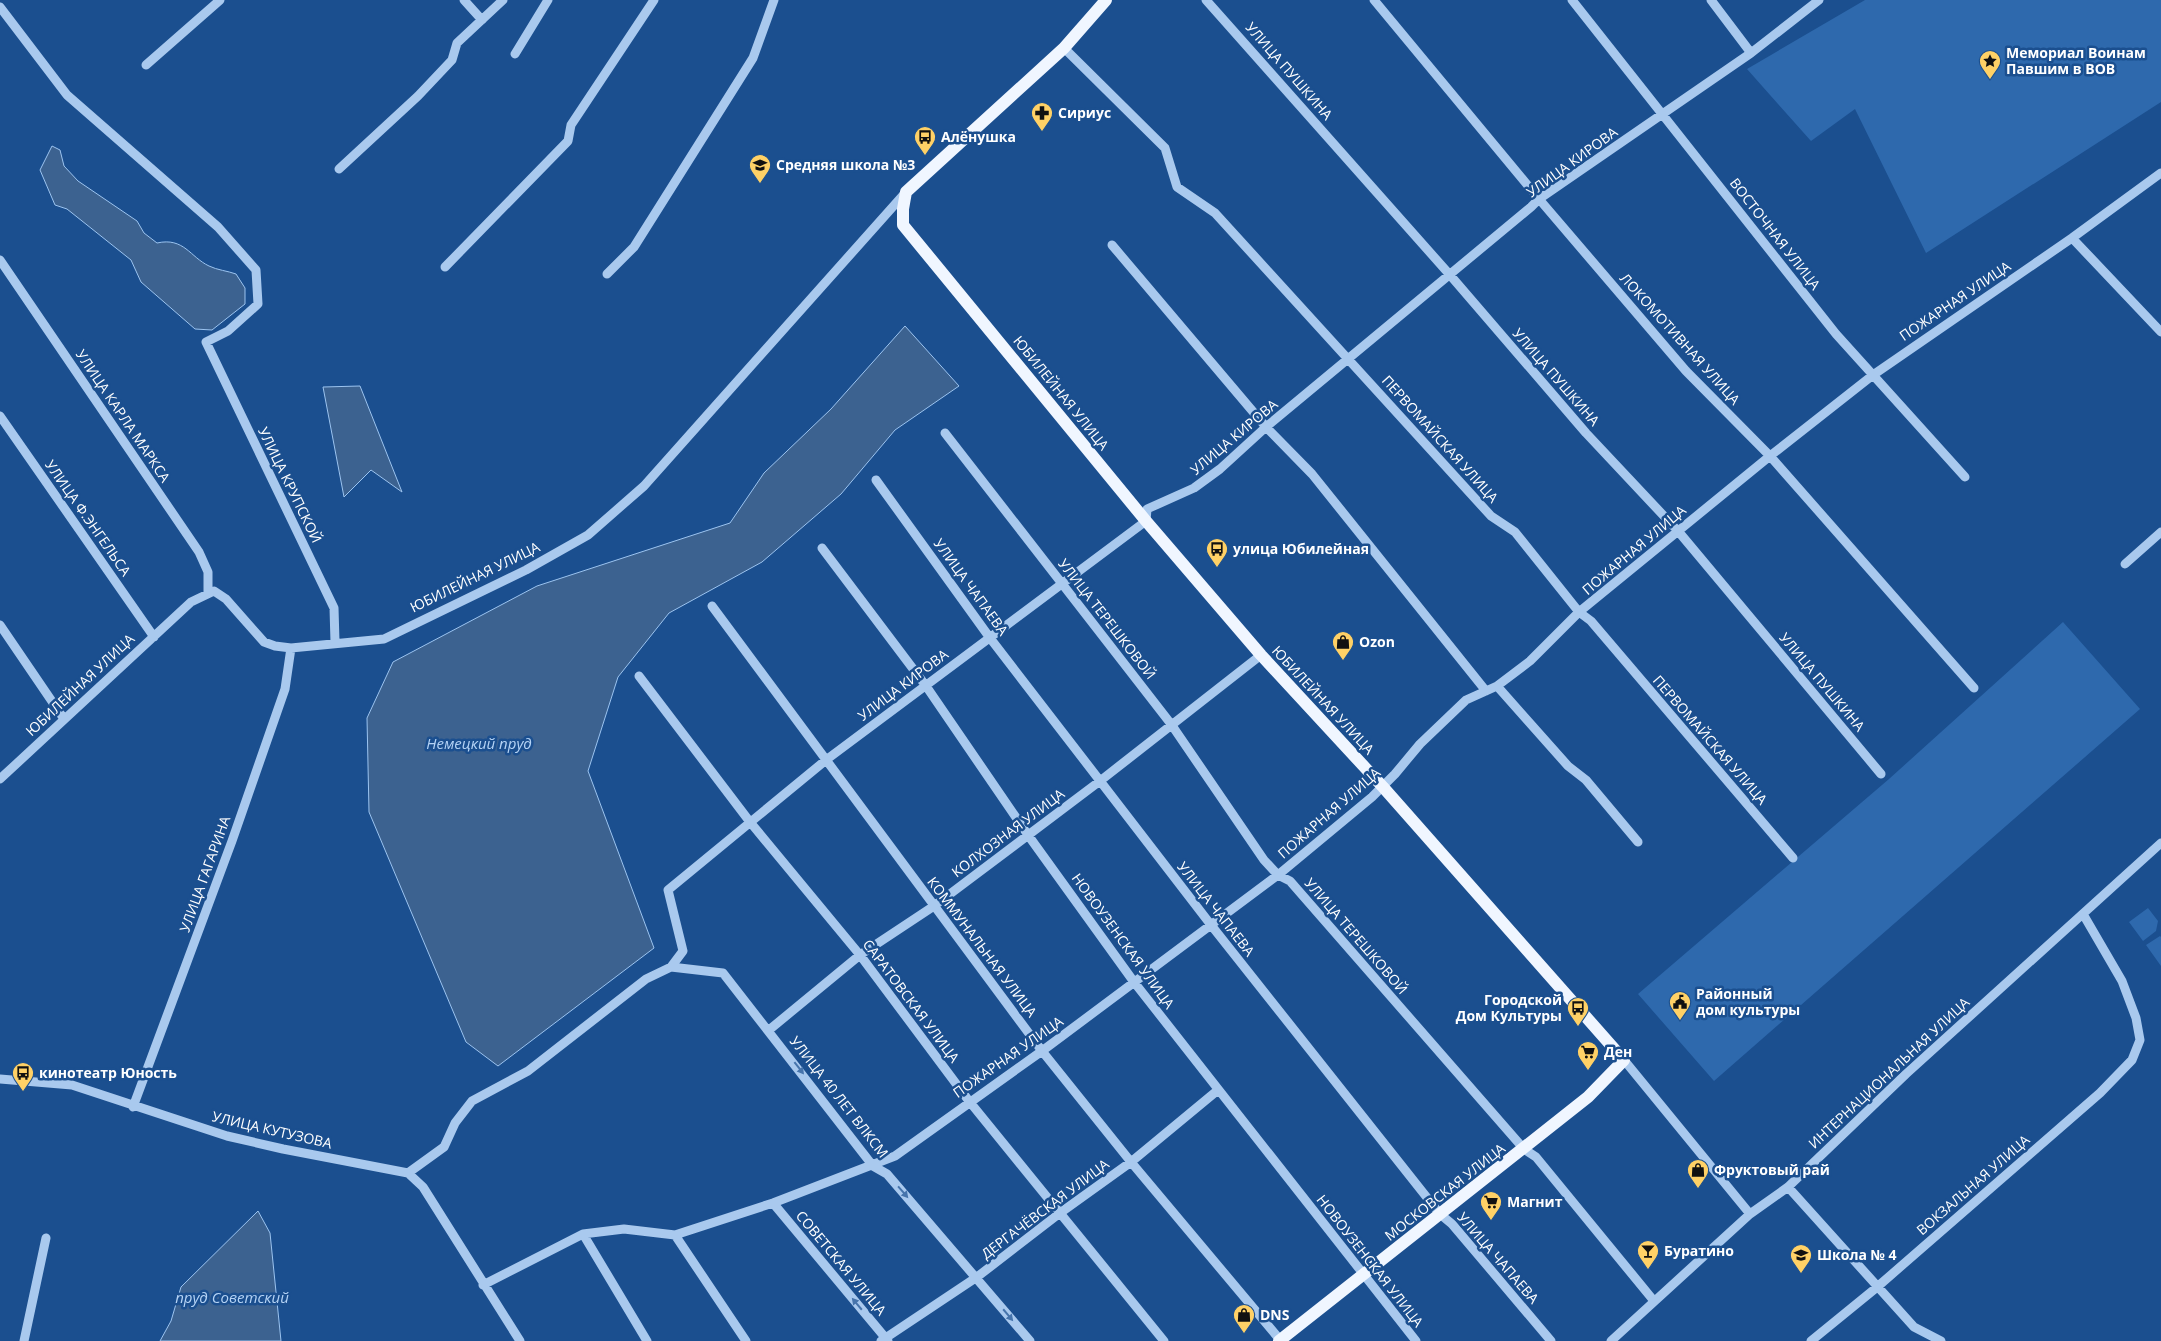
<svg xmlns="http://www.w3.org/2000/svg" width="2161" height="1341" font-family="'Open Sans',sans-serif">
	<style>
		.green { fill: #2e69ad }
		.water { fill: #3c6290; stroke: #9cc4f0 }
		.lines { fill: none; stroke-linecap: round; stroke-linejoin: round }
		.minor { stroke: #a9c9ee; stroke-width: 9 }
		.major { stroke: #f0f6ff; stroke-width: 12 }
		.oneway { fill: #4674ac }
		.labels { text-anchor: middle; stroke-width: 5; stroke-linejoin: round; paint-order: stroke }
		.poi-label { font-size: 14px; font-weight: bold; fill: #fff; stroke: #1b4f8f; text-anchor: start }
		.street-label { font-size: 14px; fill: #fff; stroke: #1b4f8f }
		.water-label { font-size: 15px; font-style: italic; fill: #b5d3f5; stroke: #1b4f8f }
	</style>
	<rect width="100%" height="100%" fill="#1b4f8f"/>
	<path class="green" d="M1865 0H2161V102L1926 253 1855 109 1811 141 1747 69Z
		M2063 622 2140 709 1714 1081 1638 994 1889 779Z
		M2148 908 2158 921 2156 931 2143 941 2129 922Z
		M2160 936 2161 937V966L2146 945Z"/>
	<path class="water" d="M52 146 60 150 64 166 78 181 137 221 144 233 157 243C184 237 190 257 209 266 217 270 228 271 236 274L245 288V304L212 330 195 329 141 282 131 260 67 209 55 205 40 170Z
		M905 326 959 386 895 430 841 494 762 562 669 613 618 677 588 771 654 948 498 1066 466 1042 369 812 367 718 393 662 537 586 730 523 764 473 831 409Z
		M360 386 402 492 371 470 344 497 323 387Z
		M258 1211 270 1233 281 1341H160L171 1321 181 1287Z"/>
	<g class="lines">
		<path class="minor" d="M464 0 482 20
			M1206 0 1450 275 1586 433 1678 531 1881 774
			M1374 0 1539 199 1686 371 1770 456 1974 688
			M1572 0 1836 334 1965 477
			M1711 0 1751 53
			M0 7 67 95 218 227 256 270 258 304 228 331 206 342 334 608 335 642
			M1064 48 1165 148 1177 187 1215 213 1491 516 1515 532 1579 612 1591 621 1793 858
			M515 54 548 0
			M146 65 220 0
			M339 169 418 96 452 60 457 43 503 0
			M2072 238 2161 332
			M1112 245 1266 427 1312 474 1486 691
			M0 260 199 552 208 572V593
			M445 267 568 141 571 125 654 0
			M607 274 634 247 753 58 774 0
			M0 416 154 637
			M945 433 1171 724 1264 860 1278 875 1290 881 1524 1149 1536 1157 1654 1301
			M876 480 990 638 1211 925 1440 1214 1452 1224 1551 1341
			M822 548 926 686 1028 835 1134 982 1416 1341
			M2125 564 2161 532
			M712 606 1042 1051 1131 1162 1281 1341
			M0 625 64 719
			M639 676 750 822 860 955 969 1101 1164 1341
			M1497 686 1568 766 1586 780 1638 842
			M0 779 191 602 214 591 226 599 264 642 275 646 291 648 384 639 526 570 588 535 644 486 906 192
			M671 967 723 973 873 1166 887 1174 1030 1341
			M769 1030 860 955 934 906 1100 781 1261 655
			M1624 1060 1750 1214
			M0 1079 72 1085 227 1136 283 1149 408 1173 423 1187 520 1341
			M133 1107 232 841 285 689 291 648
			M408 1173 444 1147 455 1123 472 1101 528 1071 646 979 671 967 683 951 668 890 826 760 1146 521 1147 509 1194 488 1220 469 1266 427 1531 207 1539 199 1751 53 1819 0
			M1788 1187 1914 1327 1941 1341
			M773 1203 888 1341
			M583 1234 647 1341
			M675 1235 746 1341
			M483 1285 583 1234 624 1229 675 1235 773 1203 895 1156 1042 1051 1278 875 1372 797 1395 774 1420 744 1466 700 1497 686 1530 661 1579 612 1770 456 1873 375 2072 238 2161 173
			M24 1341 46 1238
			M881 1341 977 1277 1060 1213 1131 1162 1218 1090
			M1611 1341 1750 1214 1788 1187 1906 1074 2161 843
			M1811 1341 1876 1288 2100 1093 2132 1060 2140 1040 2136 1018 2122 981 2083 914"/>
		<path class="major" d="M1106 0 1064 48 906 192 903 209V225L1146 521 1261 655 1383 787 1624 1060 1588 1097 1279 1341"/>
	</g>
	<defs><path id="oneway-solid" d="M-6-.8H1V-3.2L6.5 0L1 3.2V.8H-6Z" transform="scale(1.25)"/></defs>
	<g class="oneway">
		<use href="#oneway-solid" transform="translate(799 1068) rotate(52)"/>
		<use href="#oneway-solid" transform="translate(903 1192) rotate(49)"/>
		<use href="#oneway-solid" transform="translate(857 1304) rotate(-130)"/>
		<use href="#oneway-solid" transform="translate(1008 1315) rotate(50)"/>
	</g>
	<defs>
		<g id="sight-pin" transform="scale(1.125)"><path d="M0 17L-7.5 6A9.5 9.5 0 1 1 7.5 6Z" fill="#ffd166" stroke="#1b4f8f"/><path d="M0-6L1.8-2.2L6-1.7L2.9 1.2L3.7 5.4L0 3.3L-3.7 5.4L-2.9 1.2L-6-1.7L-1.8-2.2Z" fill="#111"/></g>
		<g id="pharmacy-pin" transform="scale(1.125)"><path d="M0 17L-7.5 6A9.5 9.5 0 1 1 7.5 6Z" fill="#ffd166" stroke="#1b4f8f"/><path d="M-2-6h4v4h4v4h-4v4h-4v-4h-4v-4h4Z" fill="#111"/></g>
		<g id="bus-pin" transform="scale(1.125)"><path d="M0 17L-7.5 6A9.5 9.5 0 1 1 7.5 6Z" fill="#ffd166" stroke="#1b4f8f"/><path d="M-5-6H5V4H4V6H2V4H-2V6H-4V4H-5ZM-3.5-4V0h7V-4ZM-3.5 1.2v1.5H-2V1.2ZM2 1.2v1.5H3.5V1.2Z" fill="#111"/></g>
		<g id="school-pin" transform="scale(1.125)"><path d="M0 17L-7.5 6A9.5 9.5 0 1 1 7.5 6Z" fill="#ffd166" stroke="#1b4f8f"/><path d="M0-5L7-2L0 1L-7-2ZM-4 1L0 2.5L4 1V4Q0 6-4 4Z" fill="#111"/></g>
		<g id="shop-pin" transform="scale(1.125)"><path d="M0 17L-7.5 6A9.5 9.5 0 1 1 7.5 6Z" fill="#ffd166" stroke="#1b4f8f"/><path d="M-5-2.5h2.3a2.7 3.5 0 0 1 5.4 0H5L5.5 6h-11ZM-1.5-2.5h3a1.5 2.3 0 0 0-3 0Z" fill="#111"/></g>
		<g id="civic-pin" transform="scale(1.125)"><path d="M0 17L-7.5 6A9.5 9.5 0 1 1 7.5 6Z" fill="#ffd166" stroke="#1b4f8f"/><path d="M-.6-6.5H3V-4.5H.6V-3L4-1V1h2V6H-6V1h2V-1L-.6-3ZM-1.2 2.5V6h2.4V2.5Z" fill="#111"/></g>
		<g id="supermarket-pin" transform="scale(1.125)"><path d="M0 17L-7.5 6A9.5 9.5 0 1 1 7.5 6Z" fill="#ffd166" stroke="#1b4f8f"/><path d="M-6-5.5h2.5l.6 2H6L4.5 2H-2.5L-4.4-4H-6ZM-1.5 3.2a1.3 1.3 0 1 0 .1 0ZM3 3.2a1.3 1.3 0 1 0 .1 0Z" fill="#111"/></g>
		<g id="bar-pin" transform="scale(1.125)"><path d="M0 17L-7.5 6A9.5 9.5 0 1 1 7.5 6Z" fill="#ffd166" stroke="#1b4f8f"/><path d="M-6-5H6L.8 .8V4.5H3.5V6h-7V4.5H-.8V.8Z" fill="#111"/></g>
	</defs>
	<g fill-rule="evenodd">
		<use href="#sight-pin" x="1990" y="61"/>
		<use href="#pharmacy-pin" x="1042" y="113"/>
		<use href="#bus-pin" x="925" y="137"/>
		<use href="#school-pin" x="760" y="165"/>
		<use href="#bus-pin" x="1217" y="549"/>
		<use href="#shop-pin" x="1343" y="642"/>
		<use href="#civic-pin" x="1680" y="1002"/>
		<use href="#bus-pin" x="1578" y="1008"/>
		<use href="#supermarket-pin" x="1588" y="1052"/>
		<use href="#bus-pin" x="23" y="1073"/>
		<use href="#shop-pin" x="1698" y="1170"/>
		<use href="#supermarket-pin" x="1491" y="1202"/>
		<use href="#bar-pin" x="1648" y="1251"/>
		<use href="#school-pin" x="1801" y="1255"/>
		<use href="#shop-pin" x="1244" y="1315"/>
	</g>
	<g class="labels">
		<g class="poi-label">
			<text x="2006" y="58">Мемориал Воинам<tspan x="2006" dy="16">Павшим в ВОВ</tspan></text>
			<text x="1058" y="118">Сириус</text>
			<text x="941" y="142">Алёнушка</text>
			<text x="776" y="170">Средняя школа №3</text>
			<text x="1233" y="554">улица Юбилейная</text>
			<text x="1359" y="647">Ozon</text>
			<text x="1696" y="999">Районный<tspan x="1696" dy="16">дом культуры</tspan></text>
			<text x="1562" y="1005" text-anchor="end">Городской<tspan x="1562" dy="16">Дом Культуры</tspan></text>
			<text x="1604" y="1057">Ден</text>
			<text x="39" y="1078">кинотеатр Юность</text>
			<text x="1714" y="1175">Фруктовый рай</text>
			<text x="1507" y="1207">Магнит</text>
			<text x="1664" y="1256">Буратино</text>
			<text x="1817" y="1260">Школа № 4</text>
			<text x="1260" y="1320">DNS</text>
		</g>
		<g class="street-label">
			<text transform="translate(1289 71) rotate(49)" y="5">УЛИЦА ПУШКИНА</text>
			<text transform="translate(1572 162) rotate(-36)" y="5">УЛИЦА КИРОВА</text>
			<text transform="translate(1775 234) rotate(52)" y="5">ВОСТОЧНАЯ УЛИЦА</text>
			<text transform="translate(1955 301) rotate(-34)" y="5">ПОЖАРНАЯ УЛИЦА</text>
			<text transform="translate(1680 339) rotate(48)" y="5">ЛОКОМОТИВНАЯ УЛИЦА</text>
			<text transform="translate(1556 377) rotate(49)" y="5">УЛИЦА ПУШКИНА</text>
			<text transform="translate(1061 393) rotate(51)" y="5">ЮБИЛЕЙНАЯ УЛИЦА</text>
			<text transform="translate(123 416) rotate(56)" y="5">УЛИЦА КАРЛА МАРКСА</text>
			<text transform="translate(1234 437) rotate(-40)" y="5">УЛИЦА КИРОВА</text>
			<text transform="translate(1440 439) rotate(48)" y="5">ПЕРВОМАЙСКАЯ УЛИЦА</text>
			<text transform="translate(290 485) rotate(64)" y="5">УЛИЦА КРУПСКОЙ</text>
			<text transform="translate(88 518) rotate(55)" y="5">УЛИЦА Ф.ЭНГЕЛЬСА</text>
			<text transform="translate(1634 550) rotate(-40)" y="5">ПОЖАРНАЯ УЛИЦА</text>
			<text transform="translate(475 577) rotate(-26)" y="5">ЮБИЛЕЙНАЯ УЛИЦА</text>
			<text transform="translate(971 587) rotate(54)" y="5">УЛИЦА ЧАПАЕВА</text>
			<text transform="translate(1107 619) rotate(52)" y="5">УЛИЦА ТЕРЕШКОВОЙ</text>
			<text transform="translate(1822 682) rotate(50)" y="5">УЛИЦА ПУШКИНА</text>
			<text transform="translate(80 685) rotate(-43)" y="5">ЮБИЛЕЙНАЯ УЛИЦА</text>
			<text transform="translate(903 685) rotate(-37)" y="5">УЛИЦА КИРОВА</text>
			<text transform="translate(1323 700) rotate(47)" y="5">ЮБИЛЕЙНАЯ УЛИЦА</text>
			<text transform="translate(1710 740) rotate(49)" y="5">ПЕРВОМАЙСКАЯ УЛИЦА</text>
			<text transform="translate(1329 813) rotate(-41)" y="5">ПОЖАРНАЯ УЛИЦА</text>
			<text transform="translate(1008 833) rotate(-37)" y="5">КОЛХОЗНАЯ УЛИЦА</text>
			<text transform="translate(205 874) rotate(-70)" y="5">УЛИЦА ГАГАРИНА</text>
			<text transform="translate(1216 909) rotate(52)" y="5">УЛИЦА ЧАПАЕВА</text>
			<text transform="translate(1356 936) rotate(49)" y="5">УЛИЦА ТЕРЕШКОВОЙ</text>
			<text transform="translate(1123 941) rotate(54)" y="5">НОВОУЗЕНСКАЯ УЛИЦА</text>
			<text transform="translate(982 947) rotate(53)" y="5">КОММУНАЛЬНАЯ УЛИЦА</text>
			<text transform="translate(911 1001) rotate(53)" y="5">САРАТОВСКАЯ УЛИЦА</text>
			<text transform="translate(1008 1057) rotate(-35)" y="5">ПОЖАРНАЯ УЛИЦА</text>
			<text transform="translate(1889 1073) rotate(-43)" y="5">ИНТЕРНАЦИОНАЛЬНАЯ УЛИЦА</text>
			<text transform="translate(839 1097) rotate(52)" y="5">УЛИЦА 40 ЛЕТ ВЛКСМ</text>
			<text transform="translate(272 1130) rotate(13)" y="5">УЛИЦА КУТУЗОВА</text>
			<text transform="translate(1973 1185) rotate(-41)" y="5">ВОКЗАЛЬНАЯ УЛИЦА</text>
			<text transform="translate(1445 1192) rotate(-38)" y="5">МОСКОВСКАЯ УЛИЦА</text>
			<text transform="translate(1045 1209) rotate(-37)" y="5">ДЕРГАЧЁВСКАЯ УЛИЦА</text>
			<text transform="translate(1498 1258) rotate(49)" y="5">УЛИЦА ЧАПАЕВА</text>
			<text transform="translate(1370 1261) rotate(52)" y="5">НОВОУЗЕНСКАЯ УЛИЦА</text>
			<text transform="translate(841 1263) rotate(50)" y="5">СОВЕТСКАЯ УЛИЦА</text>
		</g>
		<g class="water-label">
			<text x="479" y="749">Немецкий пруд</text>
			<text x="232" y="1303">пруд Советский</text>
		</g>
	</g>
</svg>
